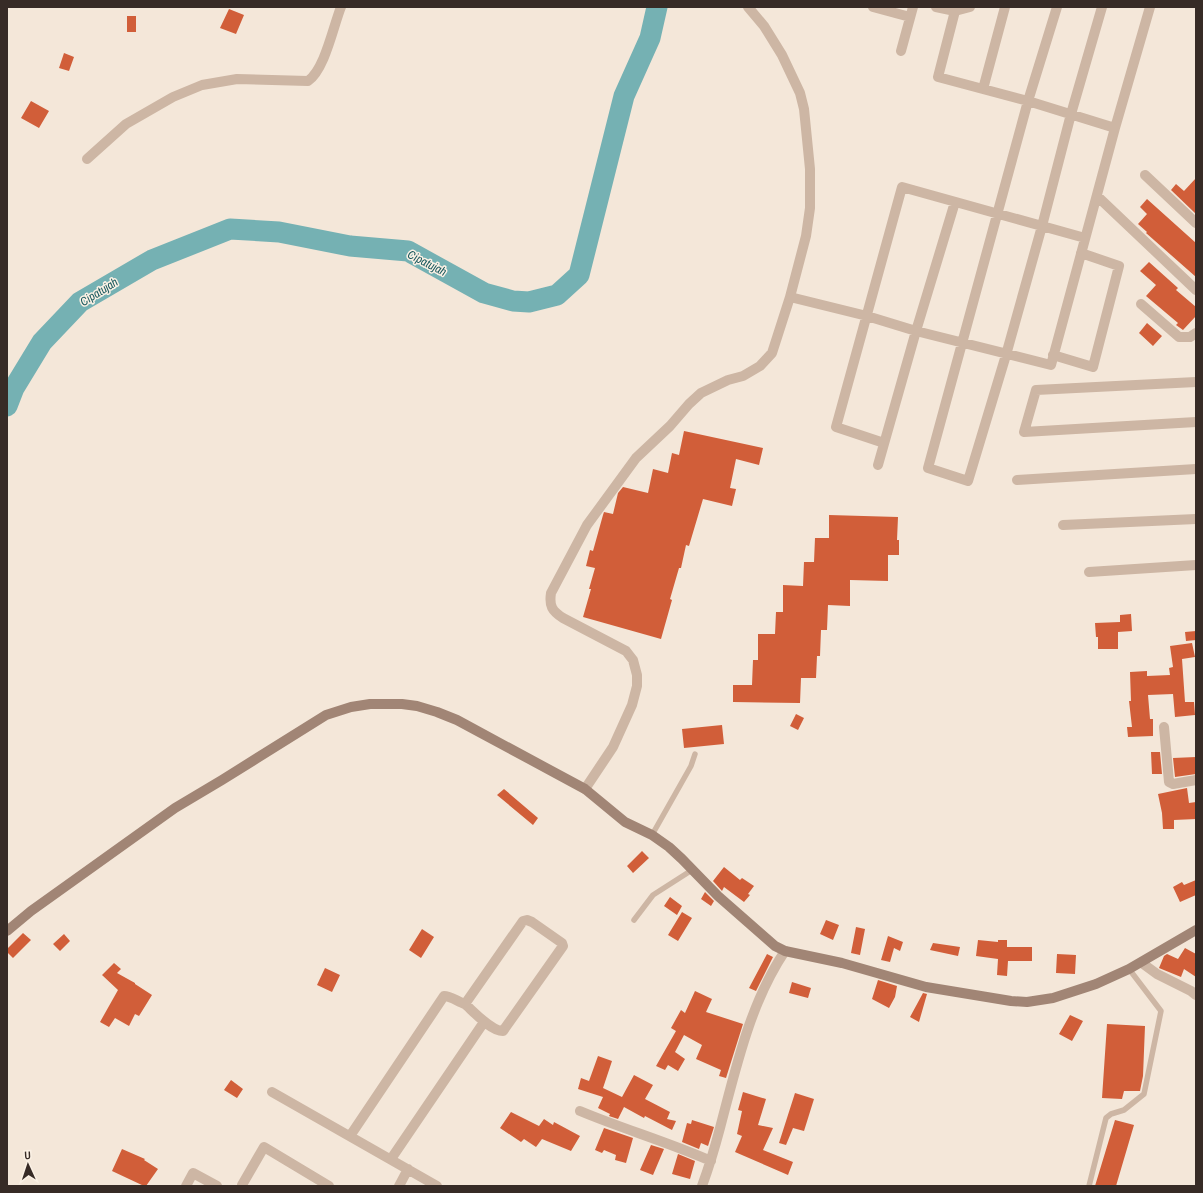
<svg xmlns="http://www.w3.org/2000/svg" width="1203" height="1193" font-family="'Archivo Narrow',sans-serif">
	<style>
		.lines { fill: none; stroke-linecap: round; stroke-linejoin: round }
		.river { stroke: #75b1b3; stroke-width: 21 }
		.building { fill: #d15e39 }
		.lane { stroke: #cdb6a4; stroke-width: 5.5 }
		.street { stroke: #cdb6a4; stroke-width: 10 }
		.secondary { stroke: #a18575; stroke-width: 10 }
		.labels { text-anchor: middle; stroke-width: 3; stroke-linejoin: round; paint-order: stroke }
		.water-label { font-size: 12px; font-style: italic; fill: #18585d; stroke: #fbf1e5 }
	</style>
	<rect width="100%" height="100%" fill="#f4e7d9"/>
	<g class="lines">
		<path class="river" d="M7 406 14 388 42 342 80 302 152 260 230 229 279 232 350 246 408 251 484 293 513 301 529 302 557 295 579 275 624 96 650 38 657 7"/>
	</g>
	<path class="building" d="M229 9 244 15 236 34 220 28Z
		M127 16H136V32H127Z
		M64 53 74 57 69 71 59 68Z
		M31 101 49 111 39 128 21 118Z
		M1196 178V214L1171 190 1176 184 1184 191Z
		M1147 199 1196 243V277L1146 233 1147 232 1138 224 1147 214 1140 207Z
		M1149 262 1178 288 1176 290 1196 307V316L1183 330 1176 325 1178 323 1146 296 1156 285 1140 271Z
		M1147 323 1162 336 1153 346 1139 333Z
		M684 431 763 448 759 465 736 459 730 488 736 489 732 506 703 499 689 546 686 545 681 568H679L670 599 672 600 661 639 583 617 591 589H589L595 568 586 566 590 550 593 551 603 515 604 512 613 514 618 493 623 487 648 493 653 469 668 473 672 453 679 455Z
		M829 515 898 517 897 540H899V555H888V581L850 580V606L828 605 827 630H821L820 656H817L816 678H801L800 703 733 702V685H752L753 660H758V634H775L776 612H783V585L803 586 804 562H814L815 538H829Z
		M1131 614 1132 631 1118 632V649H1098V637H1096L1095 623 1120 622V615Z
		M1196 631V640L1186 641 1185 632Z
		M1192 643 1195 657 1182 659 1185 702H1194L1195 715 1175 717 1173 694 1148 695 1150 719H1153V736L1128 737 1127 727H1132L1129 701H1131L1130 672 1147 671V676L1170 675 1169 668 1173 667 1170 646Z
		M796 714 804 718 798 730 790 726Z
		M722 725 724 744 684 748 682 729Z
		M1151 752H1160L1162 774H1152Z
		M1196 757V774L1175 777 1173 758Z
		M1187 788 1189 803 1196 802V819L1174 820V829H1163L1162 813 1158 794Z
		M504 789 538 818 533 825 497 795Z
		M642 851 649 858 633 873 627 866Z
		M724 867 740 880 742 878 754 886 748 894 750 895 744 902 724 887 722 891 713 881Z
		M1196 880V895L1180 902 1173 887 1182 882 1184 885Z
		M705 892 714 901 711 906 701 899Z
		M670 897 682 906 677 915 664 906Z
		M682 912 692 918 678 941 668 935Z
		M826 920 839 925 833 940 820 934Z
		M856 927 865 929 860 955 851 953Z
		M422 929 434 937 421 958 409 950Z
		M23 933 31 940 13 958 7 952V949Z
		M64 934 70 941 60 951 53 944Z
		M888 936 903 942 900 951 894 948 890 962 881 960Z
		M978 940 998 942V940H1007V947H1032V961H1008L1007 976 997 975 998 959 976 956Z
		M933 943 960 947 958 956 930 950Z
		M1185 948 1196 954V977L1184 969 1181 977 1159 968 1164 956 1167 954 1178 959Z
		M767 954 773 957 756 991 749 988Z
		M1057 954 1076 955 1075 974 1056 973Z
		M114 963 121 969 117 973 135 983V984L152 995 139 1016 135 1014 129 1026 115 1018 109 1027 100 1022 118 990 102 975Z
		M325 968 340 975 332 992 317 985Z
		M878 980 897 986 895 997 889 1008 872 999Z
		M792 982 811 988 808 998 789 993Z
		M695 991 712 999 706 1012 743 1024 726 1078 719 1076 721 1070 696 1059 702 1045 684 1035 675 1052 685 1059 678 1071 668 1065 665 1070 656 1066 676 1031 671 1028 681 1010 685 1013Z
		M923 993 927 994 919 1022 910 1017Z
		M1070 1015 1083 1021 1072 1041 1059 1034Z
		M1107 1024 1145 1026 1143 1076 1140 1091H1124L1122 1099 1102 1098Z
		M598 1056 612 1061 603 1088 622 1097 634 1075 653 1085 645 1099 670 1112 667 1119 676 1121 672 1130 645 1116 644 1118 624 1107 618 1119 609 1116 610 1114 598 1108 603 1097 578 1089 581 1078 589 1081Z
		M231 1080 243 1089 237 1098 224 1090Z
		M743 1092 766 1099 758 1125 773 1128 763 1150 793 1162 788 1175 735 1152 742 1136 737 1134 742 1111 738 1110Z
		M795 1093 814 1099 804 1131 793 1128 786 1145 779 1143Z
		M511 1112 539 1126 544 1119 553 1125 554 1122 580 1136 571 1151 542 1139 536 1147 524 1139 521 1142 500 1128Z
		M692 1120 714 1127 708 1146 701 1143 699 1149 682 1142 687 1123 691 1124Z
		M1115 1120 1134 1125 1116 1186H1095Z
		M604 1128 633 1138 626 1163 615 1160 616 1155 604 1150 602 1153 595 1150Z
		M651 1145 664 1149 653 1175 640 1170Z
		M122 1149 145 1159 144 1160 158 1169 146 1186H144L112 1171Z
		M678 1154 695 1161 690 1179 672 1174Z"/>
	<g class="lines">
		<path class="lane" d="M652 835 691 766 695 754
			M634 920 653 895 692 870
			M1089 1186 1106 1118 1111 1114 1124 1110 1144 1094 1161 1011 1129 969"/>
		<path class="street" d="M873 7 910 17
			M936 7 955 11 970 7
			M1057 7 1028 101 928 468 968 481 1006 355 1042 226 1071 114 1102 7
			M955 11 938 77 1028 101 1115 128
			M901 51 913 7
			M983 89 1005 7
			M87 159 126 124 173 97 202 85 237 79 308 81C325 69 333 27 341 7
			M1145 175 1196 223
			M1097 196 1196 290
			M790 297 867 316 916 331 1051 365 1115 128 1150 7
			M1141 304 1179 337H1190L1196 333
			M1053 355 1093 367 1119 266 1081 253
			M1196 382 1036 390 1024 432 1196 422
			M884 443 836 427 902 187 1085 238
			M878 465 916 331 955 202
			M1017 480 1196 469
			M1063 525 1196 519
			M1089 572 1196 565
			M1164 727 1169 782 1173 784 1196 780
			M585 789 613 747 632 705 637 686V675L633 660 626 651 563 618C552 611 549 606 551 593L587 525 636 458 670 426 689 404 701 393 728 380 743 376 760 366 772 353 790 297 806 236 810 208V169L804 109 800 93 782 55 764 26 748 7
			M1142 963 1157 974 1191 991 1196 995
			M272 1092 437 1186
			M580 1111C623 1129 668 1142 711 1161
			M350 1136 444 996C451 996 458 1002 465 1004L523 921 527 920 532 922 562 943 563 946 503 1031C491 1031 474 1012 465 1004
			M391 1159 484 1022
			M242 1185 264 1147 329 1186
			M186 1186 193 1173 217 1186
			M399 1186 408 1169
			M702 1186C709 1167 715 1147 720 1128 736 1068 750 1003 785 951"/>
		<path class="secondary" d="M7 931 31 911 175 808 222 780 326 715 351 707 370 704H402L417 706 437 712 457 720 585 789 625 822 652 835 669 847 682 859 718 896 775 946 785 951 842 963 926 987 1011 1001 1027 1002 1053 998 1096 984 1129 969 1196 930"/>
	</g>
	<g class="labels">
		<g class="water-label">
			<text transform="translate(427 263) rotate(27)" y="4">Cipatujah</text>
			<text transform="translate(99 292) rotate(-32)" y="4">Cipatujah</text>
		</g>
	</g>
	<rect width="1203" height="1193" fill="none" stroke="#372b26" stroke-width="16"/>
	<g transform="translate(28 1165) rotate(357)" stroke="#fbf1e5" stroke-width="3" paint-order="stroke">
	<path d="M0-3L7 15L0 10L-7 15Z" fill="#372b26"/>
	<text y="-6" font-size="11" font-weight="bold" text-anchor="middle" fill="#372b26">U</text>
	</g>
</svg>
